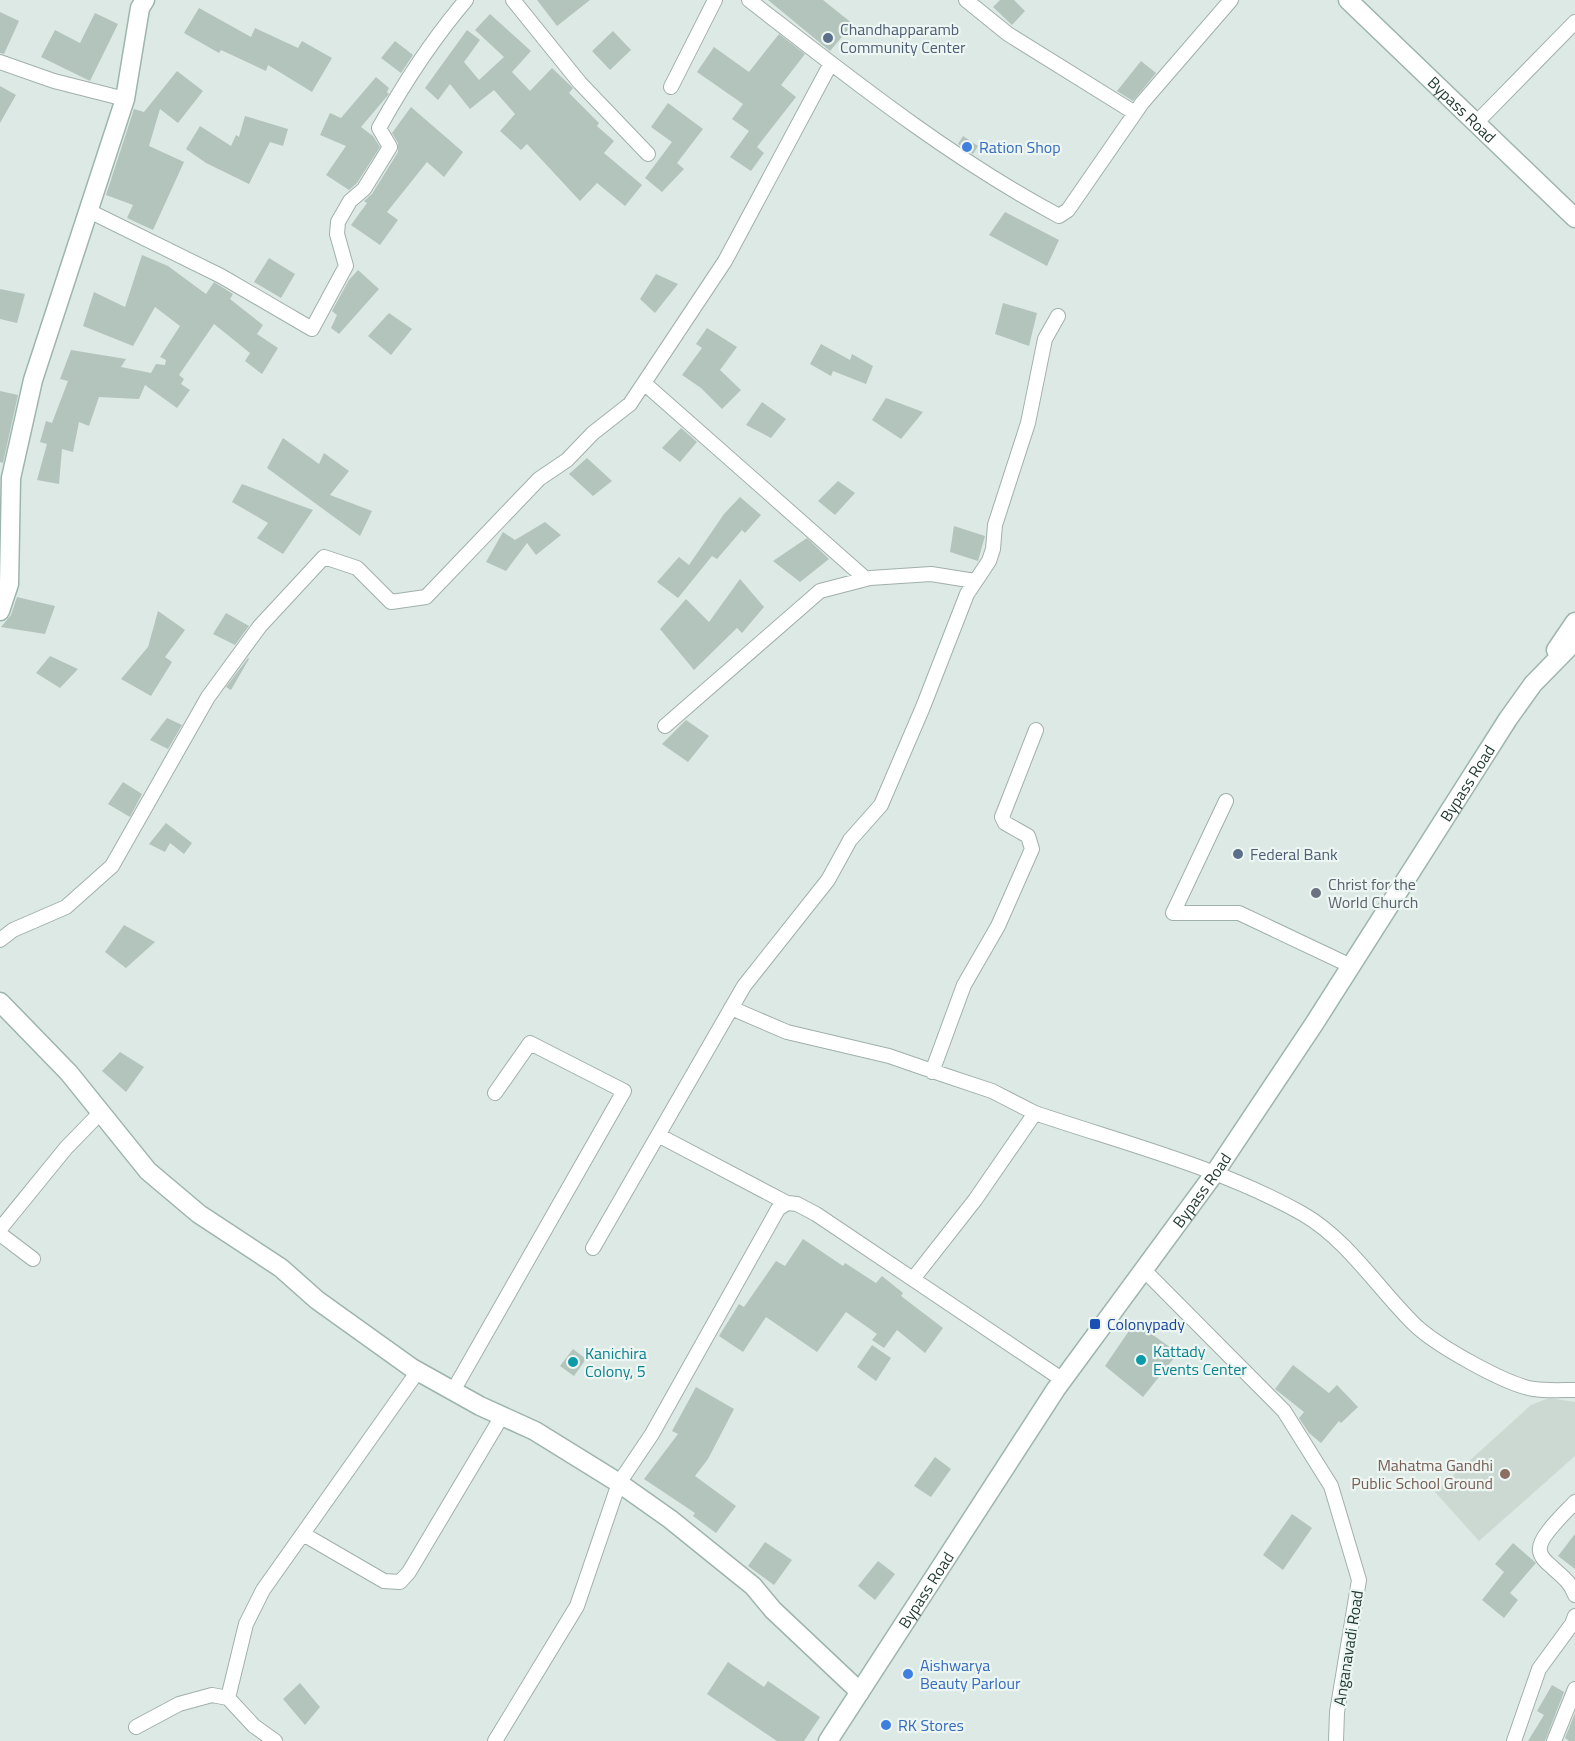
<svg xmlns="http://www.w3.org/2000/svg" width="1575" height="1741" font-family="'Titillium Web',sans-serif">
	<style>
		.built { fill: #ccd9d3 }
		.building { fill: #b3c4bd }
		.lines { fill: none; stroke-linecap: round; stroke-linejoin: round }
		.street-casing { stroke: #a0b0ab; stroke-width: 16 }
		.secondary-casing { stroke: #9db5ac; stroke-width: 21 }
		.street { stroke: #fff; stroke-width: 14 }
		.secondary { stroke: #fff; stroke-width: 18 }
		.service-dot { fill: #5c6f8a; stroke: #edf6f2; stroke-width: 2 }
		.shop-dot { fill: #3f7fe0; stroke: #edf6f2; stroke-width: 2 }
		.worship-dot { fill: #6b7280; stroke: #edf6f2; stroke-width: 2 }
		.transit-dot { fill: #1a4fb4; stroke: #edf6f2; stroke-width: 2 }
		.culture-dot { fill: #0f9aa8; stroke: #edf6f2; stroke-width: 2 }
		.education-dot { fill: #8d6e63; stroke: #edf6f2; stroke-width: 2 }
		.labels { text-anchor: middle; stroke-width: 4.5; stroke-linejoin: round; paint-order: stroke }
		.service-label { font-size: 16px; fill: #4e5e75; stroke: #edf6f2; text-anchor: start }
		.street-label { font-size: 16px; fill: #1f3831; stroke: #edf6f2 }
		.shop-label { font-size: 16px; fill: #366cbe; stroke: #edf6f2; text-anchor: start }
		.worship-label { font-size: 16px; fill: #5b616d; stroke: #edf6f2; text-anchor: start }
		.transit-label { font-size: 16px; fill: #164399; stroke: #edf6f2; text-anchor: start }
		.culture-label { font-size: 16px; fill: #0d838f; stroke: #edf6f2; text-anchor: start }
		.education-label { font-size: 16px; fill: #785e54; stroke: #edf6f2; text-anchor: end }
	</style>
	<rect width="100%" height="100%" fill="#dde9e4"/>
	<path class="built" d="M1549 1398 1575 1402V1456L1479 1541 1435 1492 1531 1405Z"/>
	<path class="building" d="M537 0H590L557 26Z
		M768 0H823L853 24 830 51Z
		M1000 0H1014L1025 11 1012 25 993 7Z
		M199 8 251 37 255 28 298 48 302 41 332 58 312 92 268 65 266 71 221 50 219 53 184 33Z
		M0 12 19 21 4 54 0 53Z
		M95 13 118 24 90 81 41 57 55 30 80 43Z
		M490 14 531 51 512 72 530 91 552 68 573 88 569 93 599 123 597 126 614 141 604 153 642 185 625 206 597 183 580 201 527 144 521 150 500 131 515 114 494 90 470 109 450 84 438 100 425 88 467 30 480 40 464 62 479 80 504 57 475 30Z
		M613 31 631 50 610 70 592 51Z
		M779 34 805 54 781 85 796 97 757 147 764 153 751 171 730 157 749 131 732 119 743 104 697 72 714 47 749 72Z
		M395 41 413 55 401 73 381 58Z
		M1141 61 1156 73 1133 101 1117 91Z
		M177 71 203 91 178 123 160 109 149 146 184 162 153 230 127 218 133 205 106 195 134 109 144 112Z
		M376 77 389 88 387 92 389 94 361 127 373 136 380 147 357 183 349 190 326 175 346 146 320 135 330 113 341 118Z
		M0 86 16 95 0 123Z
		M668 103 703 129 677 163 684 169 662 192 645 178 672 142 651 127Z
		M411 107 463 152 444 177 427 162 387 212 398 220 380 245 351 225 367 203 364 201 372 194 398 152V143L392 133Z
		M245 116 288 129 283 146 270 142 249 184 206 163 186 149 200 126 231 146 236 135 239 137Z
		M963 136 978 146 973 154 958 144Z
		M1005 212 1059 240 1047 266 989 235Z
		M142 255 168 266 206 294 214 282 233 294 230 299 263 325 257 334 278 348 262 374 245 361 250 353 214 324 179 375 184 379 181 384 190 390 177 408 145 385 139 399 99 397 89 426 79 422 73 452 62 449 59 484 37 480 47 444 40 442 46 421 52 423 68 381 60 379 71 350 126 359 121 367 151 373 156 364 165 365 166 360 160 357 180 326 155 307 133 346 83 326 94 292 125 307Z
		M269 258 295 274 281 298 254 282Z
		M358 270 379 289 339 334 331 328 337 315 332 311 349 280Z
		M656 274 678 284 655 313 640 299Z
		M0 289 25 294 17 323 0 319Z
		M1003 303 1037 313 1029 346 995 334Z
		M389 313 412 329 391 355 368 336Z
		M707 328 737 347 720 370 741 390 722 409 701 388 682 375 702 348 696 344Z
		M821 344 850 360 852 354 873 366 866 384 833 371 831 376 810 364Z
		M0 391 18 395 3 463 0 462Z
		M886 398 923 412 901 439 872 420Z
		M762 402 786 419 771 438 746 425Z
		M681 428 697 442 680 462 662 448Z
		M283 438 319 464 324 453 349 471 330 495 372 511 360 536 267 468Z
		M587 458 612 481 593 496 569 474Z
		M838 481 855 493 835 515 818 501Z
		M242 484 313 510 283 554 257 538 268 523 232 502Z
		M740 497 761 515 745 533 742 530 717 559 712 556 678 598 657 582 679 557 689 565 724 514Z
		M545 522 561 535 536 555 527 543 506 571 486 562 503 532 515 540Z
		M954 526 985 536 978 561 950 552Z
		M807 538 829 559 800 582 773 561Z
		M740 579 764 607 742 633 737 628 694 670 660 629 686 599 709 622Z
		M17 597 55 606 45 634 1 627 11 615Z
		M158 611 185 630 165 657 172 662 151 696 121 679 148 647Z
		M226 613 249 626 235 645 213 634Z
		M50 656 78 669 60 688 36 673Z
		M248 658 249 659 231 690 226 687Z
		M167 718 182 725 168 749 150 740Z
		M686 720 709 736 688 762 662 744Z
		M123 782 142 794 130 817 108 804Z
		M166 823 192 843 184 854 170 843 165 852 149 844Z
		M124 925 155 942 126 968 105 952Z
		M120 1052 144 1067 126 1092 102 1071Z
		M803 1239 843 1266 845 1263 876 1283 882 1276 903 1293 901 1296 943 1328 925 1353 897 1330 884 1348 872 1340 877 1334 846 1312 817 1352 766 1317 743 1352 719 1336 739 1304 744 1307 776 1261 785 1266Z
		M1135 1322 1178 1353 1143 1397 1105 1366Z
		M872 1345 891 1358 876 1381 857 1367Z
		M573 1349 586 1359 574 1376 560 1366Z
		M1293 1365 1329 1393 1337 1385 1358 1407 1341 1423 1339 1421 1321 1443 1309 1433 1299 1418 1304 1412 1275 1389Z
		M696 1387 734 1409 708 1459 695 1476 736 1506 716 1533 693 1516 695 1513 644 1479 678 1434 672 1431Z
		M935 1457 951 1469 931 1497 914 1486Z
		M1292 1514 1312 1528 1283 1570 1263 1555Z
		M1575 1534V1569L1558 1556Z
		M765 1542 792 1560 774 1585 748 1566Z
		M1513 1543 1536 1563 1510 1593 1518 1600 1504 1618 1482 1600 1504 1572 1495 1564Z
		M878 1561 895 1574 875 1600 858 1586Z
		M728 1662 764 1687 768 1681 820 1717 804 1741H777L707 1694Z
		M300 1683 320 1707 305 1725 283 1699Z
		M1552 1685 1564 1692 1545 1741H1528L1544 1715 1537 1711Z
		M1575 1713V1741H1569L1565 1738Z"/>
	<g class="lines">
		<g class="street-casing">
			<path id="street" d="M513 0 580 83 648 154
				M749 0C850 78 947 156 1059 216L1068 210 1142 103 1231 0
				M966 0 1008 34 1135 113
				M0 62 54 81 125 99
				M671 87 715 0
				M1476 123 1575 22
				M87 210 221 276 312 329 346 266 337 234 338 222 350 201 364 189 390 147 379 128C404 83 432 40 466 0
				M644 383 866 579
				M665 726 820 591 870 578 931 574 975 581
				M1226 801 1173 913H1239L1351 966
				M0 940 13 930 66 907 112 866 208 697 260 626 324 557 357 568 391 602 426 597 539 479 567 460 593 433 630 404 725 261 830 65
				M731 1008 787 1032 889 1056 944 1075 992 1091 1035 1113 975 1200 913 1279
				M932 1072 964 985 998 926 1032 849 1028 836 1005 823 1002 817 1036 730
				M1035 1113C1123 1143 1222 1168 1303 1214 1348 1240 1378 1289 1415 1325 1436 1345 1506 1385 1534 1389 1547 1391 1562 1390 1575 1390
				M658 1135 787 1203
				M0 1229 66 1148 101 1112
				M0 1234 33 1259
				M593 1248 744 986 828 880 850 840 881 805 923 707 967 594 989 561 993 549 995 525 1028 423 1045 339 1058 316
				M1144 1270 1284 1411 1331 1486 1359 1580 1337 1712 1336 1741
				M453 1391 624 1091 530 1043 495 1093
				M1575 1502C1566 1512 1537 1538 1540 1551 1541 1559 1549 1564 1554 1569 1563 1577 1571 1583 1575 1595
				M303 1534 384 1581 400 1582 409 1572 502 1416
				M228 1698 246 1624 263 1590 418 1371
				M136 1727 179 1704 212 1695 228 1698 254 1726 275 1741
				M495 1741 577 1606 619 1483 652 1434 778 1209 787 1203 797 1204 816 1214 1063 1380
				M1514 1741 1539 1669 1572 1624 1575 1616
				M1554 1741 1575 1689"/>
		</g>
		<g class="secondary-casing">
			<g id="secondary">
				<path id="s1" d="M1348 0 1575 218"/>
				<path d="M0 611 9 584 11 478 33 380 125 99 140 8 145 0"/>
				<path d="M1556 650 1575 622"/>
				<path d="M0 1002 69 1073 148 1171 199 1214 281 1268 317 1300 412 1368 480 1406 535 1431 619 1483 670 1519 753 1586 773 1610 860 1692"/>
				<path id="s2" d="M828 1741 1056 1389 1214 1174 1314 1024 1508 719 1533 684 1575 641"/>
			</g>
		</g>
		<use href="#street" class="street"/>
		<use href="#secondary" class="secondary"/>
	</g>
	<g class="service-dot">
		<circle cx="828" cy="38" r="6"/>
		<circle cx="1238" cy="854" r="6"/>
	</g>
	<g class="shop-dot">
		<circle cx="967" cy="147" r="6"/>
		<circle cx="908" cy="1674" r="6"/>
		<circle cx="886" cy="1725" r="6"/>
	</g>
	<circle class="worship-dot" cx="1316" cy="893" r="6"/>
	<rect class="transit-dot" x="1089" y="1318" width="12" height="12" rx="3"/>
	<g class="culture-dot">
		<circle cx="1141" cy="1360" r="6"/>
		<circle cx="573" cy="1362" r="6"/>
	</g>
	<circle class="education-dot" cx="1505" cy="1474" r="6"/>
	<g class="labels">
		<g class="service-label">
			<text x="840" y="35">Chandhapparamb<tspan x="840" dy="18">Community Center</tspan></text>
			<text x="1250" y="860">Federal Bank</text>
		</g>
		<g class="street-label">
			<text dy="6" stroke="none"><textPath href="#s1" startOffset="158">Bypass Road</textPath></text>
			<text dy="6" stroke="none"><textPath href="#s2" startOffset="1152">Bypass Road</textPath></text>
			<text dy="6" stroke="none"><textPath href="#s2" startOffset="666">Bypass Road</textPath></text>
			<text dy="6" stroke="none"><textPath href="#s2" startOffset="180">Bypass Road</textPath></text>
			<text transform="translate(1348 1648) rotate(-81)" y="6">Anganavadi Road</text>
		</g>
		<g class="shop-label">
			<text x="979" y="153">Ration Shop</text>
			<text x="920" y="1671">Aishwarya<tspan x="920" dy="18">Beauty Parlour</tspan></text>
			<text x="898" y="1731">RK Stores</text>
		</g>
		<g class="worship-label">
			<text x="1328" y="890">Christ for the<tspan x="1328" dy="18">World Church</tspan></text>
		</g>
		<g class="transit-label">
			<text x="1107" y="1330">Colonypady</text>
		</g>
		<g class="culture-label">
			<text x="1153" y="1357">Kattady<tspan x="1153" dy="18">Events Center</tspan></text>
			<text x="585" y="1359">Kanichira<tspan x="585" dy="18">Colony, 5</tspan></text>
		</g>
		<g class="education-label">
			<text x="1493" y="1471">Mahatma Gandhi<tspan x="1493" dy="18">Public School Ground</tspan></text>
		</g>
	</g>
</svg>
